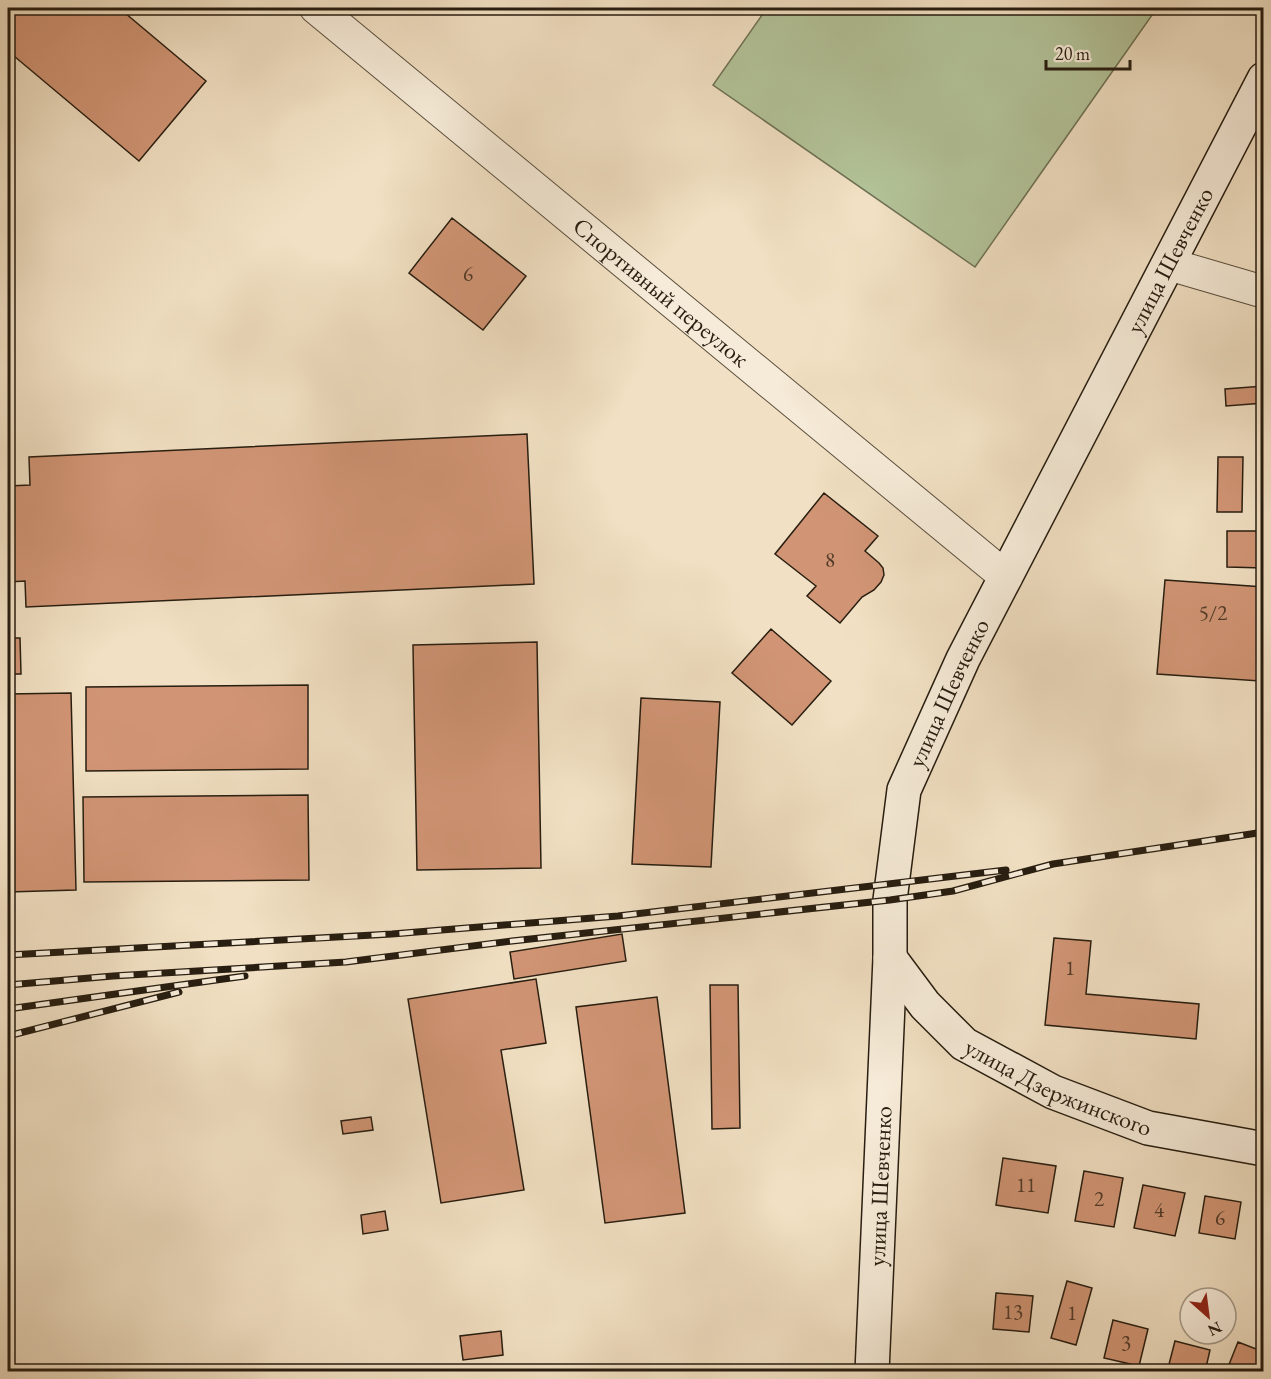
<svg xmlns="http://www.w3.org/2000/svg" width="1271" height="1379" font-family="'EB Garamond',serif">
	<style>
		.green { fill: #b3c399; stroke: #6d7054; stroke-width: 1.5 }
		.building { fill: #d19575; stroke: #271d10; stroke-width: 1.5 }
		.lines { fill: none; stroke-linecap: round; stroke-linejoin: round }
		.street-casing { stroke: #5a4e3d; stroke-width: 34 }
		.secondary-casing { stroke: #271d10; stroke-width: 36 }
		.street { stroke: #f6ebd8; stroke-width: 32 }
		.secondary { stroke: #f6ebd8; stroke-width: 33 }
		.rail-casing { stroke: #271d10; stroke-width: 7 }
		.rail { stroke: #f6ebd8; stroke-width: 4.5; stroke-dasharray: 14; stroke-linecap: butt }
		.labels { text-anchor: middle; stroke-width: 4.5; stroke-linejoin: round; paint-order: stroke }
		.number-label { font-size: 21px; fill: #523b29 }
		.street-label { font-size: 24px; fill: #271d10; stroke: #f6ebd8 }
	</style>
	<rect width="100%" height="100%" fill="#f1e0c3"/>
	<filter id="stains"><feTurbulence type="fractalNoise" baseFrequency=".00333" numOctaves="4"/><feColorMatrix values="0 0 0 0 .2 0 0 0 0 .09 0 0 0 0 .02 0 0 0 .5 -.17"/></filter>
	<radialGradient id="worn" r=".72"><stop offset=".6" stop-color="#630" stop-opacity="0"/><stop offset="1" stop-color="#630" stop-opacity=".3"/></radialGradient>
	<path class="green" d="M767 8H1157L975 267 713 85Z"/>
	<path class="building" d="M8 8H119L206 81 139 161 8 51Z
		M452 218 526 276 483 330 409 273Z
		M1264 386V403L1226 406 1225 389Z
		M527 434 534 584 26 607 25 581 8 582V486L30 485 29 457Z
		M1218 457H1243L1242 512H1217Z
		M824 493 878 536 865 551 879 563 883 568 884 575 881 582 874 590 862 597 840 623 807 596 816 586 775 554Z
		M1227 531H1264V568L1227 567Z
		M1165 580 1264 587V639L1260 681 1157 674Z
		M771 629 831 681 792 725 732 673Z
		M8 638H20L21 674H8Z
		M537 642 541 868 417 870 413 645Z
		M308 685V769L86 771V687Z
		M71 693 76 890 8 892V694Z
		M641 698 720 702 711 867 632 864Z
		M308 795 309 880 84 882 83 797Z
		M622 934 626 961 514 979 510 952Z
		M1054 938 1091 941 1086 994 1199 1004 1196 1039 1045 1025Z
		M536 979 546 1043 501 1050 524 1190 441 1203 408 999Z
		M710 985H738L740 1128 712 1129Z
		M657 997 685 1213 605 1223 576 1007Z
		M371 1117 373 1130 343 1134 341 1121Z
		M1003 1158 1056 1166 1048 1213 996 1205Z
		M1084 1171 1123 1178 1114 1227 1075 1221Z
		M1143 1185 1185 1193 1175 1236 1134 1228Z
		M1205 1196 1241 1202 1235 1239 1199 1233Z
		M385 1211 388 1230 363 1234 361 1215Z
		M1067 1281 1092 1288 1076 1345 1051 1338Z
		M996 1293 1033 1296 1029 1332 993 1329Z
		M1113 1320 1148 1329 1139 1366 1104 1358Z
		M501 1331 503 1355 463 1360 460 1336Z
		M1175 1341 1210 1350 1205 1372H1167Z
		M1238 1342 1264 1352V1364L1260 1372H1226Z"/>
	<g class="lines">
		<g class="street-casing">
			<g id="street">
				<path id="s1" d="M316 8 1006 577"/>
				<path d="M1168 264 1264 292"/>
			</g>
		</g>
		<g class="secondary-casing">
			<g id="secondary">
				<path id="s2" d="M890 958 925 1005 964 1044 1053 1092 1148 1128 1264 1149"/>
				<path id="s3" d="M872 1372 890 958V900L904 790 963 659 1264 79"/>
			</g>
		</g>
		<use href="#street" class="street"/>
		<use href="#secondary" class="secondary"/>
		<g class="rail-casing">
			<path id="rail" d="M8 955 392 934 618 916 1006 870
				M8 985 113 976 346 962 512 941 890 900 953 891 1053 864 1264 832
				M8 1009 245 976
				M8 1036 179 992"/>
		</g>
		<use href="#rail" class="rail"/>
	</g>
	<g class="labels">
		<g class="number-label">
			<text x="468" y="281">6</text>
			<text x="830" y="567">8</text>
			<text x="1213" y="620">5/2</text>
			<text x="1070" y="975">1</text>
			<text x="1026" y="1192">11</text>
			<text x="1099" y="1206">2</text>
			<text x="1159" y="1217">4</text>
			<text x="1220" y="1225">6</text>
			<text x="1013" y="1319">13</text>
			<text x="1072" y="1320">1</text>
			<text x="1126" y="1350">3</text>
		</g>
		<g class="street-label">
			<text dy="8" stroke="none"><textPath href="#s3" startOffset="1176">улица Шевченко</textPath></text>
			<text dy="8" stroke="none"><textPath href="#s1" startOffset="447">Спортивный переулок</textPath></text>
			<text dy="8" stroke="none"><textPath href="#s3" startOffset="690">улица Шевченко</textPath></text>
			<text dy="8" stroke="none"><textPath href="#s2" startOffset="218">улица Дзержинского</textPath></text>
			<text dy="8" stroke="none"><textPath href="#s3" startOffset="186">улица Шевченко</textPath></text>
		</g>
	</g>
	<rect width="1271" height="1379" fill="none" stroke="#f1e0c3" stroke-width="30"/>
	<rect x="9" y="9" width="1253" height="1361" fill="none" stroke="#271d10" stroke-width="3"/>
	<rect x="15" y="15" width="1241" height="1349" fill="none" stroke="#271d10" stroke-width="1.5"/>
	<g transform="translate(1208 1316) rotate(152)"><circle r="28" fill="#f6ebd8" stroke="#a39988" stroke-width="1.5"/>
	<path d="M0-4.5L10 22L0 15L-10 22Z" fill="#8f2418"/>
	<text y="-9" font-size="16" font-weight="bold" text-anchor="middle" fill="#271d10">N</text>
	</g>
	<path d="M1046 60v9h84v-9" fill="none" stroke="#271d10" stroke-width="3"/>
	<text x="1055" y="60" font-size="18" fill="#271d10" stroke="#f6ebd8" stroke-width="4.5" paint-order="stroke">20 m</text>
	<rect width="100%" height="100%" filter="url(#stains)"/>
	<rect width="100%" height="100%" fill="url(#worn)"/>
</svg>
